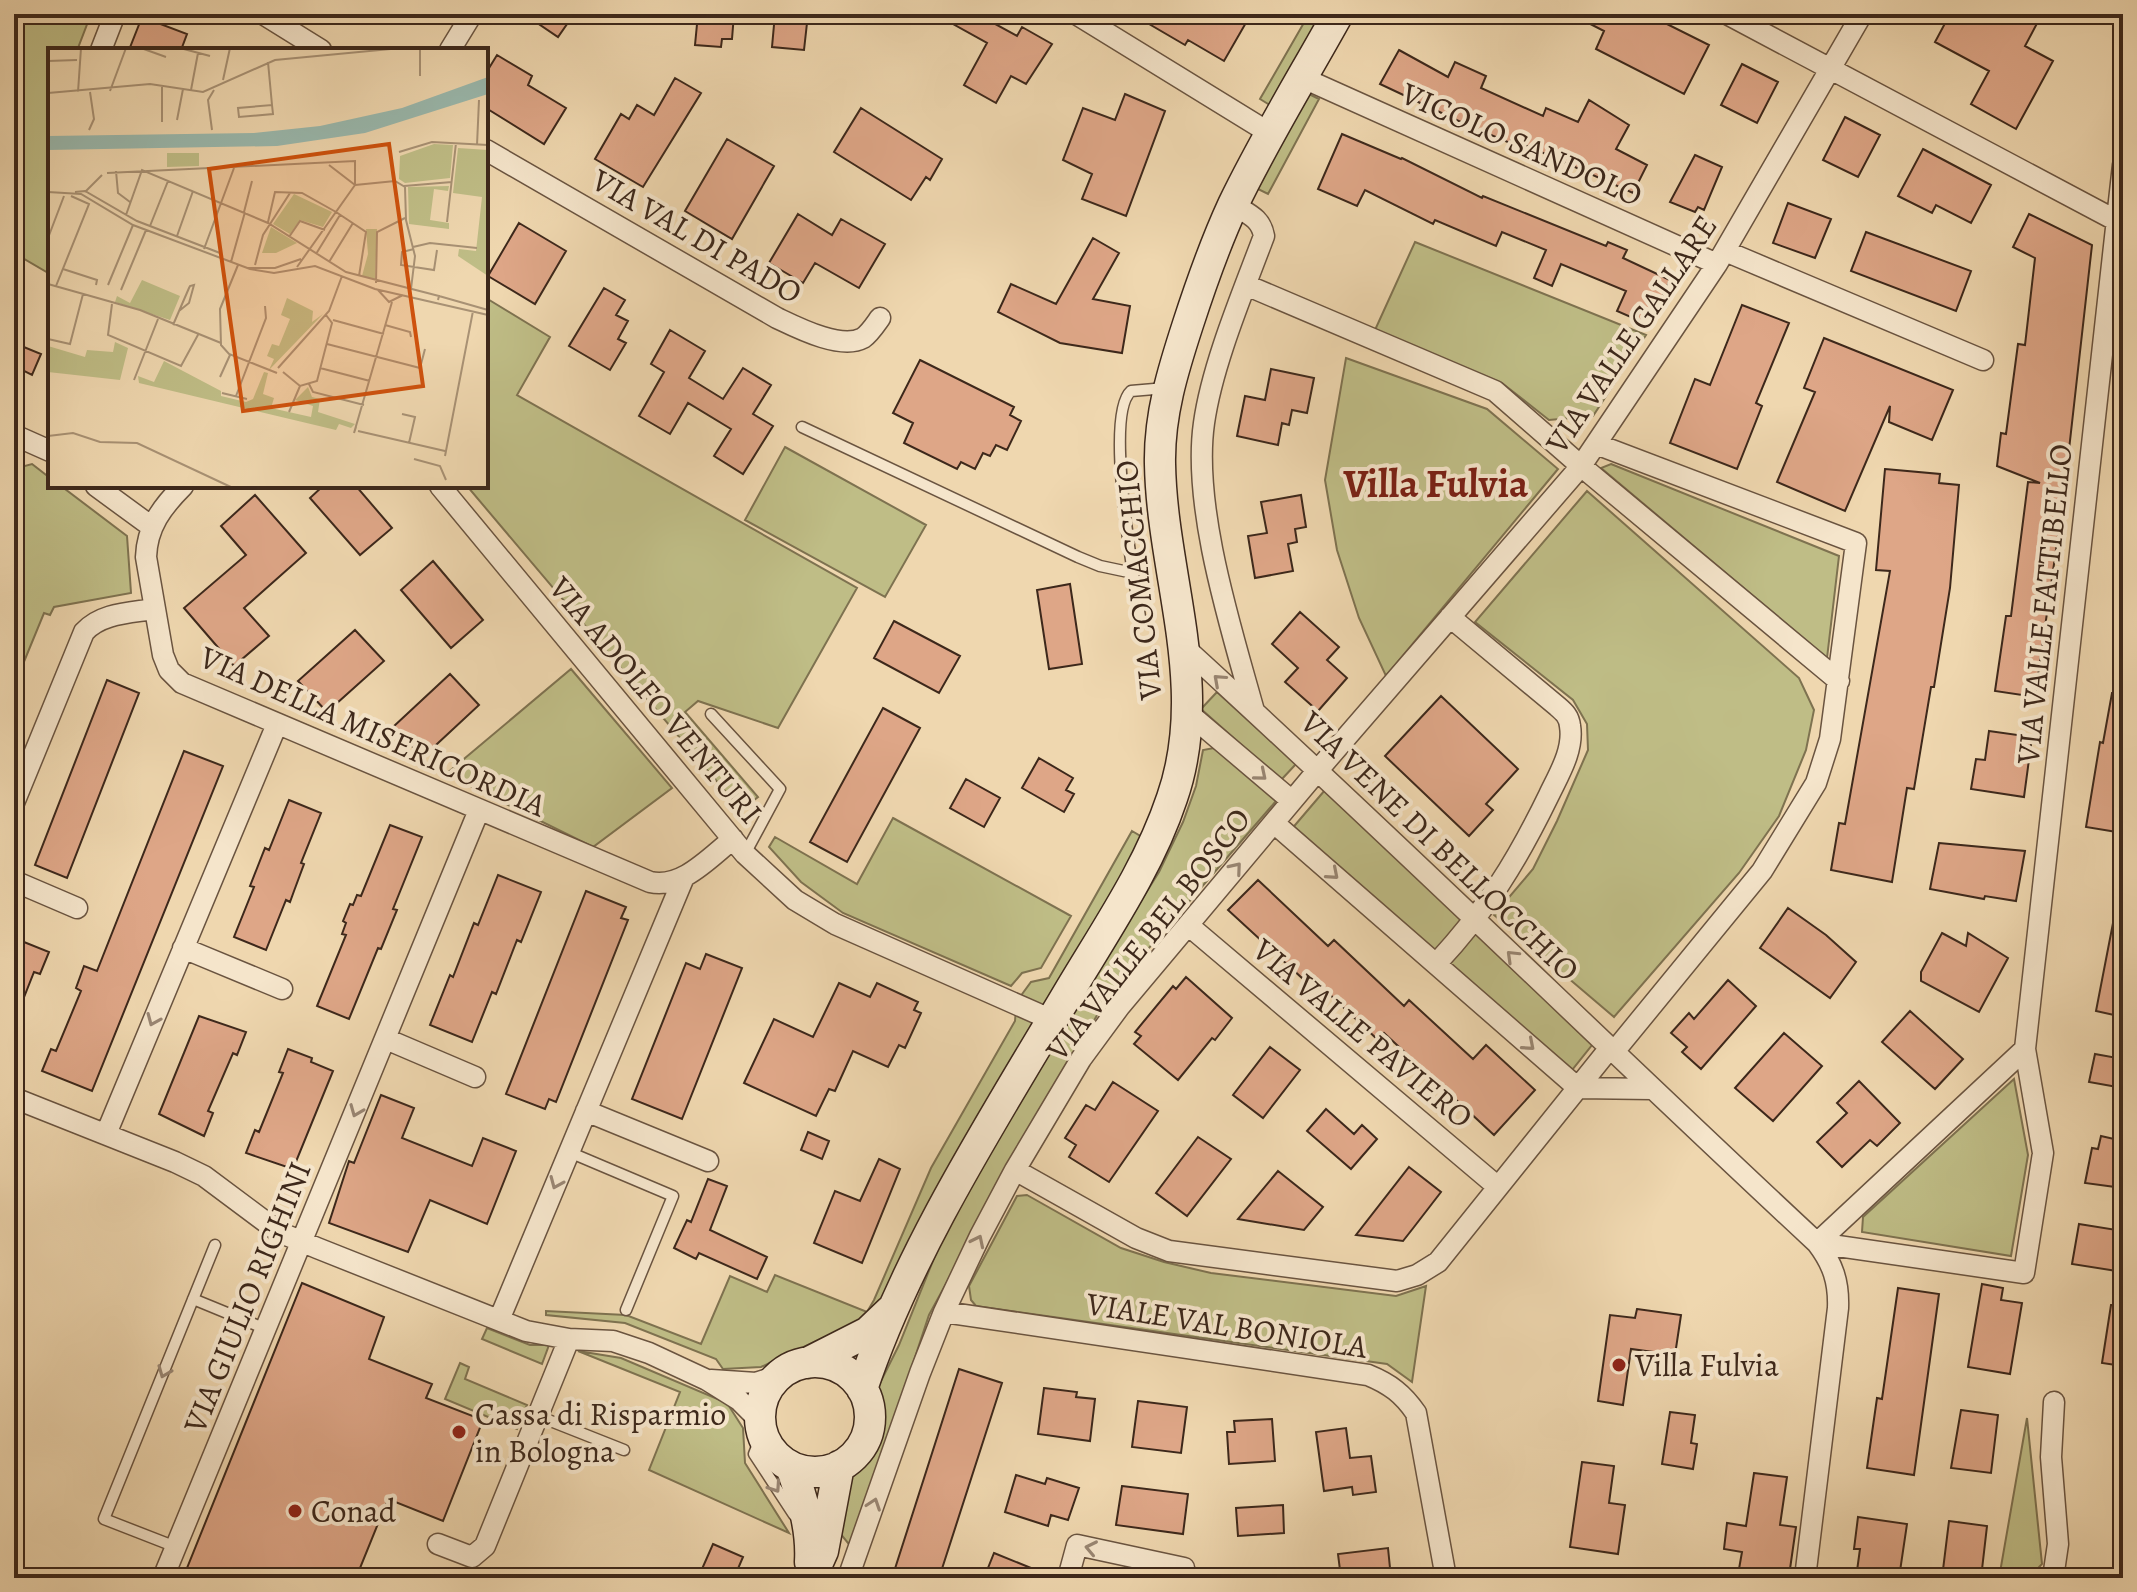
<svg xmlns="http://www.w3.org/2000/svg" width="2137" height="1592" font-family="Alegreya,serif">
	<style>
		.green { fill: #bfbd86; stroke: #7e7250; stroke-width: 2 }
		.building { fill: #dea687; stroke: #3d281b; stroke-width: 2 }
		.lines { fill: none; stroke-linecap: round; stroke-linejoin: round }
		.lane-casing { stroke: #6a5440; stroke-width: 13 }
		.street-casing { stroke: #6a5440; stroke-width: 23 }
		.secondary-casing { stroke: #3d281b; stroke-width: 33 }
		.lane { stroke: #f5e5cb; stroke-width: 10 }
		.street { stroke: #f5e5cb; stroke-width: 20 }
		.secondary { stroke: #f5e5cb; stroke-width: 30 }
		.oneway { stroke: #998673 }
		.poi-dot { fill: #8f2418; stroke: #f5e5cb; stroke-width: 3 }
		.labels { text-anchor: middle; stroke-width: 8; stroke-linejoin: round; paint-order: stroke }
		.street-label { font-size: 32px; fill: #3d281b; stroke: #f5e5cb }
		.poi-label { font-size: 32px; fill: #3d281b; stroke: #f5e5cb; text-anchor: start }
		.district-label { font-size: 40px; font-weight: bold; fill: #7a1f14; stroke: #f5e5cb }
		.inset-road { fill: none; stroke: #a89174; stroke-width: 2 }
		.view { fill: #ce520e; fill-opacity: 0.15; stroke: #ce520e; stroke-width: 4 }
		.inset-edge { fill: none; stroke: #3d281b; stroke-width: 4 }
	</style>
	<rect width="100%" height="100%" fill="#efd7af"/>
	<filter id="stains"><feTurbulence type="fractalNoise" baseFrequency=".0025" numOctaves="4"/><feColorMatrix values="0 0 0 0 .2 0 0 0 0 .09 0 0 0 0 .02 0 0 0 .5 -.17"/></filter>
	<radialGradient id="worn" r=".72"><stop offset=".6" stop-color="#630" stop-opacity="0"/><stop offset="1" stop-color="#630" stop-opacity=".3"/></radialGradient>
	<path class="green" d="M25 14H91L78 48 82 50H50V274L14 253V41Z
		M1309 14H1326L1273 107 1260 99Z
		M1307 93 1319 99 1268 194 1256 188Z
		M1415 242 1646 335 1593 416 1549 420 1502 383 1375 330Z
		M486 298 550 337 517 395 857 588 778 728 698 701 685 712 758 797 741 810 467 486H486Z
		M1346 358 1487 409 1558 469 1386 676 1359 618 1337 550 1325 480Z
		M785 447 926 525 885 597 745 520Z
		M32 464 50 478V486H61L127 536 131 593 54 607 50 615 44 613 14 686V476L17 468Z
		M1611 464 1839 556 1827 658 1601 468Z
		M1587 491 1799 678 1814 710 1806 750 1779 816 1739 873 1614 1017 1494 915 1533 869 1557 821 1588 750 1587 724 1573 700 1475 622Z
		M571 669 672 788 593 847 446 774Z
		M1217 692 1296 764 1281 780 1201 709Z
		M1214 748 1220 750 1276 801 1110 993 1025 1139 929 1315 852 1548 839 1532 847 1476 869 1451 875 1433 874 1406 878 1387 899 1345 943 1236 1061 1028 1159 872 1183 822 1196 786 1203 750Z
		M1325 790 1467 922 1438 953 1290 831Z
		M893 818 1071 916 1041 968 1022 973 1011 986 843 913 801 882 769 847 775 837 857 884Z
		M1132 831 1142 837 1120 880 1042 1014 1017 1001 1031 982 1049 978Z
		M1477 932 1592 1045 1572 1070 1448 965Z
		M1016 1009 1038 1021 882 1310 761 1367 723 1369 716 1359 625 1323 546 1315V1311L626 1315 701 1344 730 1276 767 1292 775 1275 867 1312 874 1300 931 1168 1015 1021Z
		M2014 1079 2028 1155 2011 1256 1862 1232 1863 1217Z
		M1027 1195 1121 1248 1164 1262 1211 1273 1396 1296 1426 1286 1412 1382 1387 1364 976 1306 971 1300 969 1286 1017 1196Z
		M487 1328 530 1345H549L542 1364 482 1339Z
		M578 1351 621 1358 727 1403 743 1428 745 1463 789 1533 649 1470 680 1392Z
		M460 1363 469 1367 465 1379 527 1405 517 1429 445 1399Z
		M2027 1418 2042 1564 2029 1578H1999Z"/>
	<path class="building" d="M524 14H574L558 37Z
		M698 14H734L732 39H722L721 47 695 45Z
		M775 14H808L804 50 772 47Z
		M935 14H977L1017 36 1022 27 1052 44 1026 84 1011 76 996 103 964 85 987 43Z
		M1132 14H1251L1224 61 1188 40 1185 45Z
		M1571 14H1647L1709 45 1684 94 1596 49 1604 31Z
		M1950 14H2042L2025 46 2053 61 2016 129 1971 104 1989 71 1935 42Z
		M142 17 187 34 181 50H129Z
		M1399 50 1448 77 1455 62 1486 76 1481 88 1543 116 1546 108 1578 122 1589 100 1629 125 1616 149 1647 165 1633 193 1512 139 1510 143 1465 124 1380 84Z
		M497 55 532 76 528 85 566 108 544 144 486 108V73Z
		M1742 64 1778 82 1757 123 1721 105Z
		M675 78 701 93 643 187 595 159 621 114 629 119 637 105 654 115Z
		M1125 94 1165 111 1126 216 1082 199 1092 174 1063 160 1083 108 1115 120Z
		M861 108 942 159 930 180 926 177 911 200 834 152Z
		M1845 117 1880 135 1858 177 1823 160Z
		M1342 134 1401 159 1402 158 1482 198 1483 196 1606 246 1608 242 1627 250 1623 258 1670 280 1649 325 1617 311 1626 291 1561 264 1552 286 1534 278 1546 250 1502 232 1496 246 1435 220 1433 224 1365 190 1357 206 1318 189Z
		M727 139 774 166 732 239 685 211Z
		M1923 149 1991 185 1971 223 1936 205 1932 213 1898 196Z
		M1695 155 1722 167 1704 210 1698 207 1695 212 1670 202Z
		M1788 203 1831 219 1815 258 1773 243Z
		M798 214 832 235 841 219 885 244 859 288 815 263 803 283 769 263Z
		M2029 214 2092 245 2064 494 2035 697 1995 691 2006 616H2011L2028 482 2040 483 1997 466 2001 433 2006 434 2018 344 2025 345 2035 258 2013 247Z
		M519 223 566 251 535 304 488 276Z
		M1866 232 1971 271 1956 311 1851 271Z
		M1093 238 1119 253 1093 299 1130 306 1122 353 1060 343 998 312 1011 284 1056 304Z
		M604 288 625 300 616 315 628 321 618 339 626 343 610 370 569 346Z
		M1742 305 1789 323 1756 403 1762 406 1737 469 1670 443 1695 379 1710 385Z
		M670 330 705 351 689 378 723 399 743 368 771 385 753 414 773 426 743 474 714 456 731 429 688 403 670 434 639 416 664 372 651 364Z
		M1824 338 1953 390 1932 440 1889 422 1890 406 1845 511 1777 482 1815 392 1804 388Z
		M14 343 41 354 32 375 14 366Z
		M920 360 1014 407 1010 415 1021 421 1007 450 996 445 990 456 983 453 975 469 961 462 957 469 904 443 913 423 893 413Z
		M1271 369 1314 378 1307 413 1292 410 1289 425 1282 423 1278 445 1237 436 1245 396 1265 400Z
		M1885 469 1940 474 1939 483 1959 485 1950 588 1934 687H1931L1914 789 1907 788 1892 882 1831 870 1839 823 1845 824 1890 571 1876 570Z
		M323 486H356L392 528 360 555 310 498Z
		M255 495 306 553 244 608 269 636 234 666 184 608 246 555 221 526Z
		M1301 495 1306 527 1295 529 1297 542 1288 544 1293 571 1255 578 1248 536 1267 533 1261 502Z
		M433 561 483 620 451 648 401 590Z
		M1070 584 1082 664 1049 669 1037 590Z
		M1300 612 1339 647 1327 660 1347 678 1318 711 1285 682 1298 668 1272 644Z
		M894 621 960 656 939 693 874 658Z
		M355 630 384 661 327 712 298 681Z
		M450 674 479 705 423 757 393 727Z
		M107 680 139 693 67 878 35 865Z
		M2112 693 2123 694V833L2086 827 2100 742 2103 743Z
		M1441 696 1518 769 1486 804 1493 810 1469 836 1385 756Z
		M883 708 920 728 847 862 810 842Z
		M1989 731 2032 737 2024 797 1971 789 1976 759 1985 760Z
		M184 751 223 766 92 1091 42 1071 51 1049 56 1051 81 991 76 988 84 966 97 971Z
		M1039 758 1073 778 1066 790 1074 794 1064 812 1022 788Z
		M966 779 1000 798 984 827 950 808Z
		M289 800 321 813 301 863 304 864 294 891 290 902 286 900 266 950 234 937 254 887 250 886 265 848 269 850Z
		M390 825 422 837 393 909 397 910 381 949 378 948 349 1019 317 1006 346 935 342 934 346 923 343 921 350 904 353 905 357 895 361 896Z
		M1939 843 2025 851 2016 901 1985 896 1984 899 1930 889Z
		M498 875 541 892 521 942 517 940 496 994 492 992 472 1042 430 1025 450 975 453 977 474 923 478 925Z
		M1258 880 1328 946 1334 940 1404 1006 1409 1000 1473 1059 1486 1045 1535 1090 1494 1135 1384 1033 1378 1040 1307 973 1302 978 1228 910Z
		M586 891 626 907 621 918 628 920 556 1102 549 1099 545 1109 506 1094Z
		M1788 908 1826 935 1856 962 1830 998 1760 948Z
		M2113 923 2123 924V1017L2096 1011Z
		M1942 933 1966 946 1968 933 2008 958 1979 1012 1921 981V972Z
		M14 938 49 952 40 974 34 972 15 1020Z
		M706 954 742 968 682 1119 632 1099 686 963 700 969Z
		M1186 977 1232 1018 1215 1040 1212 1038 1178 1080 1134 1044 1141 1036 1135 1032 1173 986 1176 989Z
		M1728 980 1756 1006 1701 1069 1682 1052 1687 1047 1671 1033 1689 1013 1694 1019Z
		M839 983 870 997 877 983 918 1002 914 1010 921 1013 905 1048 899 1045 888 1067 853 1051 835 1091 829 1089 816 1116 744 1083 774 1019 813 1037Z
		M1910 1011 1963 1059 1935 1089 1882 1042Z
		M199 1016 246 1032 237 1055 233 1053 208 1111 213 1113 204 1136 159 1114Z
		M1784 1033 1822 1066 1773 1121 1735 1088Z
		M1270 1047 1300 1070 1263 1118 1233 1095Z
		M288 1049 312 1058 311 1062 333 1071 293 1169 246 1153 255 1130 259 1132 283 1073 279 1072Z
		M2095 1054 2123 1059V1088L2089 1082Z
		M1859 1081 1900 1123 1877 1146 1870 1140 1842 1167 1817 1142 1847 1113 1837 1103Z
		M1113 1082 1158 1111 1109 1182 1069 1157 1076 1145 1065 1138 1086 1105 1095 1110Z
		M381 1095 414 1108 402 1138 472 1166 483 1138 516 1151 487 1224 430 1200 408 1252 329 1223 349 1161 354 1163Z
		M1326 1109 1354 1134 1362 1125 1377 1139 1351 1169 1307 1131Z
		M808 1132 829 1141 822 1159 801 1150Z
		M2101 1136 2123 1141V1188L2085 1183 2092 1148 2098 1149Z
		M1198 1137 1231 1159 1187 1216 1156 1193Z
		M879 1159 900 1169 862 1263 814 1243 835 1191 860 1201Z
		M1409 1167 1441 1192 1414 1227 1403 1241 1356 1235Z
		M1278 1171 1323 1207 1304 1230 1238 1219Z
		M708 1179 727 1186 710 1230 767 1257 757 1279 699 1253 696 1259 674 1248 687 1220 691 1222Z
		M2079 1224 2123 1231V1272L2072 1264Z
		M302 1283 384 1317 369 1359 432 1384 426 1398 483 1420 443 1521 388 1499 356 1578H183Z
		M1982 1284 2003 1288 2001 1300 2022 1303 2010 1374 1968 1367Z
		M1898 1288 1939 1294 1914 1475 1867 1468 1877 1398 1882 1399Z
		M2111 1305H2123V1366L2102 1363Z
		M1637 1309 1681 1315 1675 1355 1631 1349 1623 1405 1598 1401 1610 1315 1635 1318Z
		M959 1369 1002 1383 939 1578H892Z
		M1044 1388 1077 1392 1076 1397 1095 1399 1090 1441 1038 1434Z
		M1138 1401 1187 1407 1181 1453 1132 1447Z
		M1961 1410 1998 1415 1991 1473 1951 1468Z
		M1670 1412 1695 1415 1691 1443 1697 1444 1693 1469 1662 1464Z
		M1272 1419 1275 1461 1229 1464 1227 1432H1235L1234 1421Z
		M1346 1428 1350 1458 1371 1456 1376 1492 1353 1495 1352 1487 1324 1491 1316 1432Z
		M1582 1462 1614 1466 1609 1503 1625 1505 1618 1554 1570 1547Z
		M1754 1473 1787 1477 1780 1525 1796 1527 1789 1576 1739 1569 1742 1552 1724 1549 1727 1523 1746 1526Z
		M1016 1475 1045 1484 1047 1478 1079 1488 1068 1520 1051 1515 1048 1526 1005 1512Z
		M1122 1486 1188 1494 1183 1534 1116 1525Z
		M1283 1505 1284 1533 1238 1536 1236 1508Z
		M1858 1517 1907 1524 1899 1578H1856L1860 1549H1854Z
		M1949 1521 1987 1526 1981 1578H1942Z
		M713 1544 743 1557 734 1578H698Z
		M1388 1548 1391 1578H1341L1338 1554Z
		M994 1553 1053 1577V1578H984Z"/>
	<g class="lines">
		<g class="lane-casing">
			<path id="lane" d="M802 427 1078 557 1100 566 1133 573
				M1140 617C1134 578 1104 415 1131 391L1166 388
				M711 714 780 789 745 854
				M569 1152 673 1196 626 1310
				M193 1299 266 1329
				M538 1416 624 1450
				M762 1434 754 1454 794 1515
				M176 1547 104 1519 215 1245"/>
		</g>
		<g class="street-casing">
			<path id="street" d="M263 14 321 50
				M1076 14 1271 134
				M1727 14 2117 221
				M101 50 115 14
				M450 50 472 14
				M1303 78 1717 264
				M486 150 777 318C798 328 841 350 863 338 870 333 875 325 880 318
				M1234 205C1248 214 1261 218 1264 236 1243 292 1212 365 1204 423 1192 507 1231 628 1254 711
				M1725 251 1983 360
				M1246 285 1495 391 1581 466 1839 681
				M14 435 50 451
				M1596 444 1856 543 1830 739 1816 783 1762 871 1613 1053
				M96 486 152 527
				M183 486C162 507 147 527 146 557L163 655 169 670 182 683 650 882C682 889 709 858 733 839
				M440 486 745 854 795 900 835 924 1052 1020
				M1185 648C1399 843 1605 1046 1817 1243 1833 1264 1839 1282 1838 1308L1805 1578
				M1188 713 1292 801
				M14 803 84 632C101 613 130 613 154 609
				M1274 823 1578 1088 1652 1089
				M14 881 77 908
				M1188 925 1498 1187
				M183 948 282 989
				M1436 964C1487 909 1516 863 1549 795 1559 774 1574 750 1570 726 1569 716 1564 712 1557 706L1450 617
				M386 1039 475 1077
				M14 1098 175 1162 204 1176 279 1232 317 1248 526 1331 569 1339 613 1341 649 1353 707 1380 739 1400 761 1422
				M586 1111 708 1161
				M106 1134 277 724
				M1015 1170 1136 1238 1169 1251 1397 1281 1417 1275 1438 1262 1609 1049
				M1817 1243 2024 1273 2043 1153 2025 1049 2123 165
				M1817 1243 2025 1049
				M944 1312 1368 1375C1390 1384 1403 1394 1416 1413L1446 1578
				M499 1320 684 877
				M711 1380 756 1383 777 1376
				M438 1544 472 1557 485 1546 569 1339
				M163 1578 479 810
				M848 1578 920 1373 944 1312 980 1236 1015 1170 1081 1059 1120 1006 1318 770 1581 466 1717 264 1862 14
				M1068 1578 1077 1545 1184 1568 1185 1578
				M2053 1578 2058 1544 2051 1457 2054 1402"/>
		</g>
		<g class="secondary-casing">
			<path id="secondary" d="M760 1417a55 55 0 1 1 110 0a55 55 0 1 1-110 0Z
				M807 1363 868 1332 890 1311
				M862 1389C908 1251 996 1115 1070 990 1107 928 1149 867 1172 798 1211 686 1162 576 1160 464 1159 415 1173 370 1188 324 1201 284 1215 244 1233 205 1264 140 1303 77 1338 14
				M791 1467C802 1497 812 1529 810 1562
				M811 1578 823 1551 839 1466"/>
		</g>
		<use href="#lane" class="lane"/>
		<use href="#street" class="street"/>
		<use href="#secondary" class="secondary"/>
	</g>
	<defs><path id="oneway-chevron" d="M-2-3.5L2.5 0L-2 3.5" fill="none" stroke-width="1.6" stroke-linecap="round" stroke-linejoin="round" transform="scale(2)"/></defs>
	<g class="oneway">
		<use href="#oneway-chevron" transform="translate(1219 680) rotate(-138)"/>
		<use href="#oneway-chevron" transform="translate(1261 775) rotate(40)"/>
		<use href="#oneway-chevron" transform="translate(1236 868) rotate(-50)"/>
		<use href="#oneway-chevron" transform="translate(1333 874) rotate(41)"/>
		<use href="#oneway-chevron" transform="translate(1512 956) rotate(-136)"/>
		<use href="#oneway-chevron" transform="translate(153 1020) rotate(113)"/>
		<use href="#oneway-chevron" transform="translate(1529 1045) rotate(41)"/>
		<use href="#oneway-chevron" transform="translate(356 1111) rotate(112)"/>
		<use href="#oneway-chevron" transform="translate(556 1183) rotate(113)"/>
		<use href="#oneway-chevron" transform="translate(978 1241) rotate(-64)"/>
		<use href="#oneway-chevron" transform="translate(164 1372) rotate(112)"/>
		<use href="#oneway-chevron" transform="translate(775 1487) rotate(56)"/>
		<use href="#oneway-chevron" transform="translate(874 1504) rotate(-71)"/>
		<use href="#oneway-chevron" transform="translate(1091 1548) rotate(-168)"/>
	</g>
	<g class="poi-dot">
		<circle cx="1619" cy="1365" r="8"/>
		<circle cx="459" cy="1432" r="8"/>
		<circle cx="295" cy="1511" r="8"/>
	</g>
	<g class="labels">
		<g class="street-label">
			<text transform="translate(1522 144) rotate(24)" y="11">VICOLO SANDOLO</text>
			<text transform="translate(697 236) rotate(30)" y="11">VIA VAL DI PADO</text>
			<text transform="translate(1631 334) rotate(-56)" y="11">VIA VALLE GALLARE</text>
			<text transform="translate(1138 580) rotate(-96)" y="11">VIA COMACCHIO</text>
			<text transform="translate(2044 604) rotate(-84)" y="11">VIA VALLE FATTIBELLO</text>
			<text transform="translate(656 700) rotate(50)" y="11">VIA ADOLFO VENTURI</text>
			<text transform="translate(373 731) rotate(24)" y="11">VIA DELLA MISERICORDIA</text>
			<text transform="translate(1440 846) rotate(44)" y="11">VIA VENE DI BELLOCCHIO</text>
			<text transform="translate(1148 934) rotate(-52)" y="11">VIA VALLE BEL BOSCO</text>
			<text transform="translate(1363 1033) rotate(40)" y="11">VIA VALLE PAVIERO</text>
			<text transform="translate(247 1297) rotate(-68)" y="11">VIA GIULIO RIGHINI</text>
			<text transform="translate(1227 1325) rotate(9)" y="11">VIALE VAL BONIOLA</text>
		</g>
		<g class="poi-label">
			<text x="1635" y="1376">Villa Fulvia</text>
			<text x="475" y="1425">Cassa di Risparmio<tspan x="475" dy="37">in Bologna</tspan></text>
			<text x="311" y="1522">Conad</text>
		</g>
		<g class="district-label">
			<text x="1436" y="497">Villa Fulvia</text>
		</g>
	</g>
	<g transform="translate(48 48)">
		<rect width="440" height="440" fill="#efd7af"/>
		<path d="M386 96 405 97 402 130 357 135 351 131 352 108ZM410 100 440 102V228L410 208 411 201 428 203 434 149 405 145ZM151 105V118L119 119V105ZM401 138 400 143 386 141 382 172 401 175V181L361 176 360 139ZM246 146 284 164 275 179 252 172 242 186 225 176ZM223 179 249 195 228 205H214ZM318 181H329L327 232 314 228 320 206ZM94 232 132 248 122 272 67 254 69 248 82 255ZM239 250 265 263 264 274 275 266 221 322 226 311 219 308 224 296 231 298 242 271 233 267ZM67 294 80 300 72 332 0 324V298L37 309 39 302 65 304ZM116 313 173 343V348L198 354 205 351 216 324 220 325 215 346 226 350 223 360 263 369 265 358 247 352 260 339 264 349 272 351 270 364 307 376 303 380 291 376 288 382 91 335 90 328 106 334Z" fill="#bfbd86"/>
		<path d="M440 29V46L317 85 229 98 0 102V88L206 85 272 78 354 60Z" fill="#9ab9ae"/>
		<path class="inset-road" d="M93 0 118 9M132 0 162 8M372 0V28M0 13 29 12M220 14 224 57M175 32 182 0M114 38V74M143 42 150 5M62 43 78 0M30 44 33 0M0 45 102 36 155 44 227 12 353 0M224 57 225 66 191 69 190 60ZM129 72 135 41M41 82 46 71 42 44M164 82 160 52 166 42M429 97 431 52M351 104 384 94 440 97M281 117 307 137M68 123 70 145 82 154M59 125 307 113V137M307 137 347 133 357 139 358 172 367 208 363 241M356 138 404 134M0 144 33 146 85 177 202 221 226 225 267 218 327 241 440 267M27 144 37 143 89 173 172 205M37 144 54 127M196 164 204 133M288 164 318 184 311 228M78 167 94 122 220 175 298 224 391 248 390 252M220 174 227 144 254 145 288 164M399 174 408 95M102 178 120 133M129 188 145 143M241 189 252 173 277 182M0 190 16 148M365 199 382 195 429 200M156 201 186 120M366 201 354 204 353 217 386 222 389 202M268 206 292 167M183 214 197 164M281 214 305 175M190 217 172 261 173 297 181 306 229 325M207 217 215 187 242 145M249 219 307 137M198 220H227L253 211M15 221 49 232 48 237M328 235 329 184 357 170M0 236 92 262 173 295M60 237 85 177M8 238 41 156 23 148M73 242 98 182M330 242 341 254 355 247M391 248 440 262M64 256 60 287 133 318 151 285M285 272 336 286M125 277 141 240 142 238 146 237 141 255 131 263M337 277 362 284 363 289M0 291 22 296 35 246M279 296 372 320 377 301M230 320 281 263 294 228M272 320 322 333M235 324 252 338 269 333 284 275 278 267M172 329 182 307M86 332 110 271M261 336 265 344 316 357M174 345 199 351M188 348 218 270 217 258M241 364 252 338M354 366 367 369 361 395M308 379 306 385 344 254M310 383 397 403M0 388 25 385 52 394 89 395 185 440M397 408 425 263M366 411 392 418 398 432M400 440H426"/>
		<path class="view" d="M341 96 375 338 195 363 161 121Z"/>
		<rect width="440" height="440" class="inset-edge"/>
	</g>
	<rect width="2137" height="1592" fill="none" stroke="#efd7af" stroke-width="48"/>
	<rect x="16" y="16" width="2105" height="1560" fill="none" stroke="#3d281b" stroke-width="4"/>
	<rect x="24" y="24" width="2089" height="1544" fill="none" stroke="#3d281b" stroke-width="2"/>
	<rect width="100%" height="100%" filter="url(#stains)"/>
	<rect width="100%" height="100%" fill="url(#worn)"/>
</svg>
